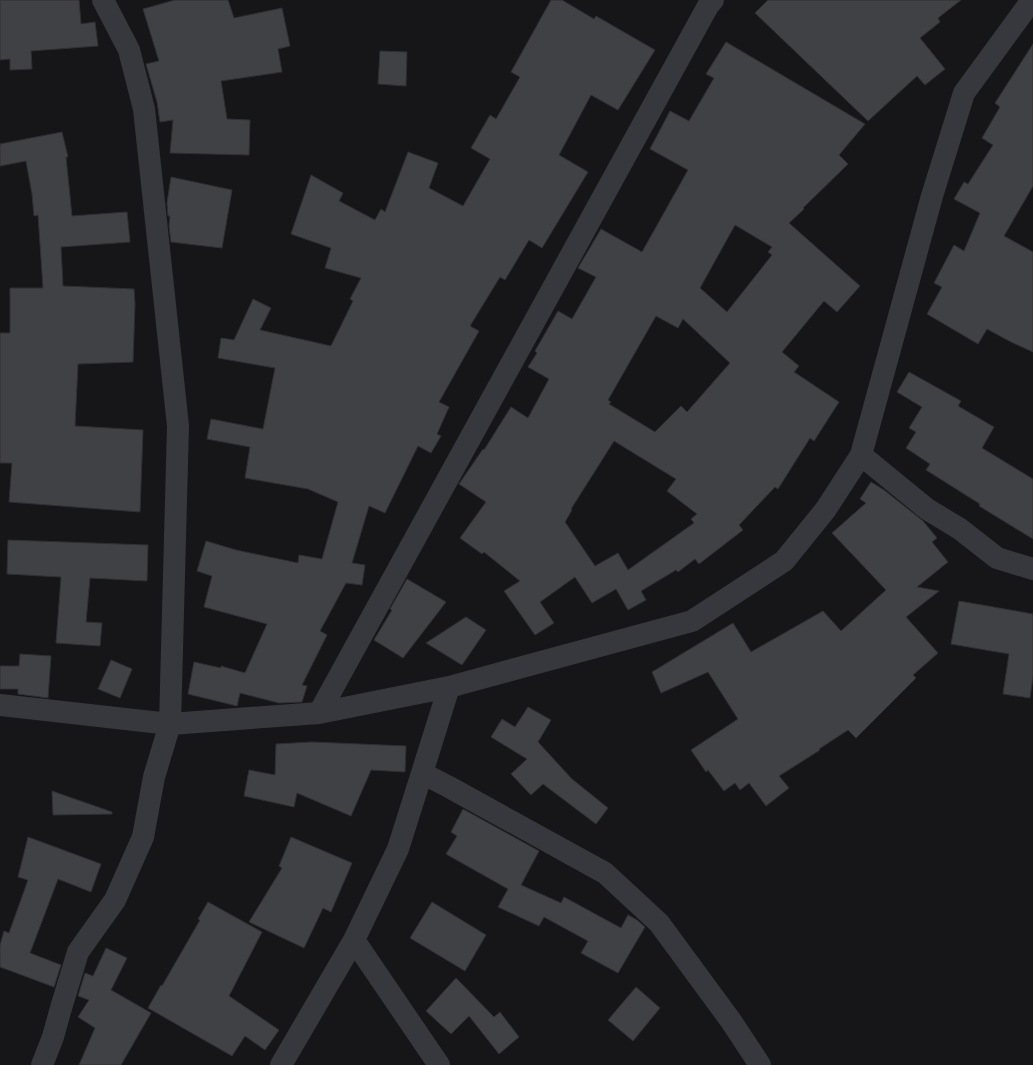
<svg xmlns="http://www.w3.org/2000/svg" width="1033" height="1065" font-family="Montserrat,sans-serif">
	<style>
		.building { fill: #404145; stroke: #303034; fill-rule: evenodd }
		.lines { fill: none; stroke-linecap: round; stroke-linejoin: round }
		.street { stroke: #37383d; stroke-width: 22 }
	</style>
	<rect width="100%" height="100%" fill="#161618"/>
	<path class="building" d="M0 0H79L81 24 95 22 98 46 31 51 32 69 10 70V59L0 60Z
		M175 0H228L234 18 282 8 290 46 278 49 282 72 221 81 227 119 250 120 249 155 170 153 173 120 160 122 157 102 146 64 159 61 143 9Z
		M551 0H562L594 19 596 16 655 50 618 110 591 95 559 155 588 172 542 248 529 240 505 280 500 277 470 326 479 331 439 402 449 407 437 434 441 436 431 453 418 446 385 513 369 506 352 563 365 565 362 585 346 583 320 631 327 635 302 685 307 686 302 702 279 703 240 693 237 706 188 694 194 662 221 668V666L245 673 267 624 204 607 212 576 197 571 206 541 236 550 298 563 299 555 322 559 338 502 308 489 245 478 250 447 207 439 211 419 263 429 275 368 218 358 221 338 234 340 253 299 271 308 260 330 331 346 353 301 350 299 361 278 325 268 331 248 291 234 311 175 343 193 339 201 375 220 381 209 385 212 408 152 438 163 429 188 463 206 490 159 471 148 490 115 496 119 520 77 511 72Z
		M768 0H961L938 18 940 22 920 38 945 69 925 85 917 76 868 121 755 13Z
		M726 42 865 124 839 155 848 164 803 208 804 209 789 223 860 286 837 312 824 301 782 352 799 366 794 372 839 402 814 441 810 438 778 489 775 487 739 525 743 530 699 564 695 559 678 572 676 570 641 591 646 600 628 610 616 589 592 603 575 577 540 602 554 623 535 635 504 591 520 581 484 552 482 554 460 538 486 502 459 484 483 449 484 450 511 407 528 418 549 379 528 367 537 353 535 351 558 311 572 319 596 277 578 268 601 229 642 252 688 170 650 149 670 111 689 121 714 78 706 74ZM735 225 772 247 768 252 772 255 727 312 700 288ZM656 316 678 328 683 319 730 363 687 412 681 406 655 432 609 404 611 402 608 400ZM614 441 676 479 667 491 697 514 691 519 694 523 628 570 618 553 595 566 565 522 572 510 571 509Z
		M1033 44V186L1004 236 1033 252V352L1011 342 987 329 978 344 927 314 942 287 934 283 954 245 964 251 980 213 954 199 964 182 968 184 993 145 982 138 1000 107 995 103Z
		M380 51 407 52 406 86 378 84Z
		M62 132 68 157H66L72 216 127 212 130 242 61 247 63 286 134 289 135 304 133 362 78 364 75 426 143 430 140 512 9 502 12 463H0V333H10V288H43L38 215 34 216 32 194 26 161 0 166V144Z
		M171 177 232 190 222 248 171 242 169 226 170 216H168L167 203Z
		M909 372 961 401 958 406 994 427 982 448 1033 479V539L979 506 980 504 926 470 930 464 906 448 916 432 909 428 922 407 897 392Z
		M871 482 884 490 923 521 937 538 932 542 948 562 917 587 939 591 906 617 938 653 913 675 916 678 856 738 848 730 819 749 820 750 779 776 789 788 766 806 749 783 740 790 735 783 724 791 708 770 706 772 691 750 738 719 708 672 661 693 652 672 733 623 751 652 823 611 841 631 886 590 832 533 866 503 860 499Z
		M8 540 148 545 147 581 90 578 86 622 102 623 100 646 56 643 61 577 7 574Z
		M407 579 446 602 403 658 374 640 392 610 390 609Z
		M959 601 1033 614V676L1030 698 1003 694 1009 654 951 644Z
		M466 617 486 630 462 665 426 643Z
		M20 654 51 656 48 698 18 694V689H0V666H19Z
		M111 660 132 669 120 698 98 689Z
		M528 707 551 720 538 742 572 779 608 808 596 824 543 784 531 795 511 774 527 759 491 737 502 719 515 727Z
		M312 742 406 746 405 772 371 770 351 816 297 793 294 807 244 796 249 770 275 775 276 744Z
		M52 791 112 812V814L53 815Z
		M463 809 539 851 521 885 561 903 564 897 621 928 628 915 637 920 645 927 618 973 581 953 588 941 544 917 539 926 498 907 508 889 446 854 457 836 451 832Z
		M28 837 101 864 91 892 58 879 30 953 61 965 54 987 0 967V945L4 931 9 933 28 880 18 877Z
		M291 837 352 863 331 912 323 908 304 948 249 922 282 868 279 866Z
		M208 902 262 932 229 996 279 1030 265 1050 245 1036 232 1056 148 1008 161 985 162 986 200 920 198 919Z
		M432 902 486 935 465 971 410 938Z
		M106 948 127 958 111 990 151 1013 121 1065H79L95 1028 78 1017 89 1000 78 996 85 973 93 976Z
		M456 978 494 1017 500 1012 519 1037 499 1054 469 1016 451 1034 426 1011Z
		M636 987 660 1008 633 1041 608 1020Z"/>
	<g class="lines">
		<path class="street" d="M861 455 927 509 960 529 997 558 1033 569
			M449 687 422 773 449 787 605 873 659 923 731 1021 760 1065
			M0 705 170 724 319 713 449 687 692 621 784 561 826 509 861 455 932 196 964 93 1029 4 1033 3
			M319 713 708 6 713 0
			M354 940 439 1065
			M42 1065 53 1037 61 1008 78 952 115 900 143 837 154 777 170 724 178 426 144 109 129 50 103 0
			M281 1065 354 940 398 849 422 773"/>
	</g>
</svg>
